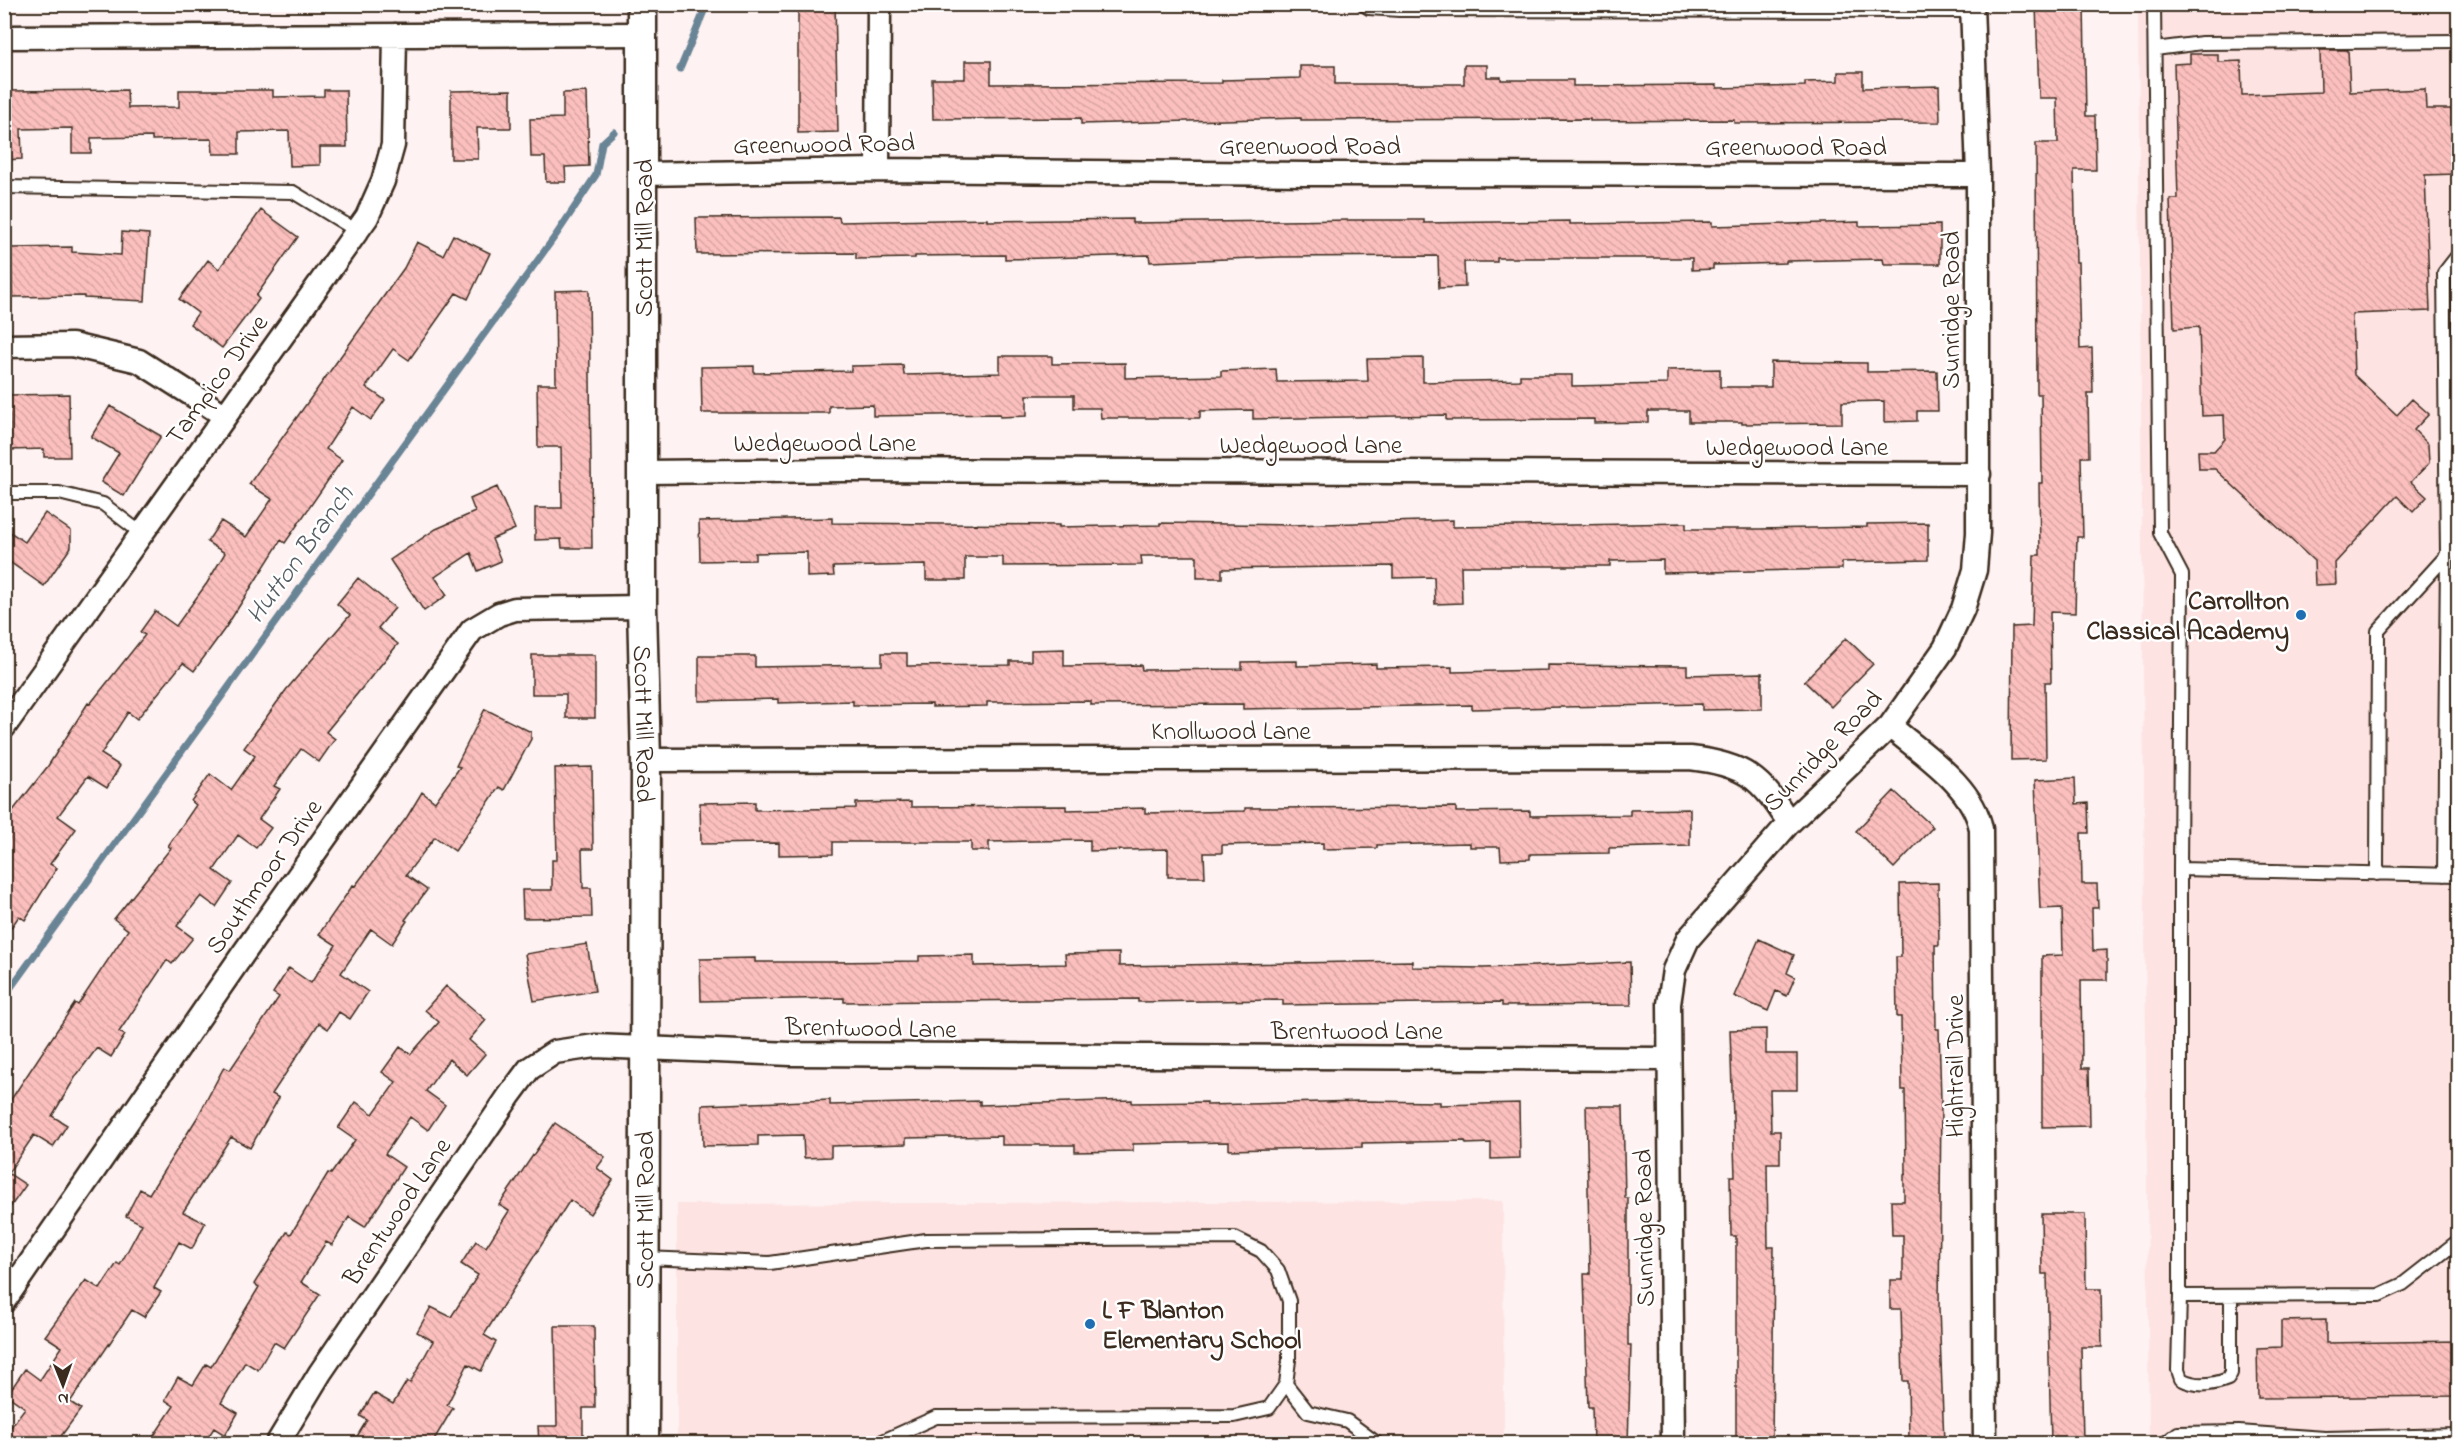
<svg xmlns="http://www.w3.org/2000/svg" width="2463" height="1448" font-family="'Indie Flower',sans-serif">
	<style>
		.built { fill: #fde3e2 }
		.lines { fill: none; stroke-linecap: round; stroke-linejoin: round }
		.stream { stroke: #698495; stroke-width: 7 }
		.building { fill: url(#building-back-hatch); stroke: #3b2a1e; stroke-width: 1.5 }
		.service-casing { stroke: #3b2a1e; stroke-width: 16 }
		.minor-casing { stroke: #3b2a1e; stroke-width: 27 }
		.tertiary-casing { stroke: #3b2a1e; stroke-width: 33 }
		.service { stroke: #fff; stroke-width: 12 }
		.minor { stroke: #fff; stroke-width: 22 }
		.tertiary { stroke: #fff; stroke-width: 28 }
		.poi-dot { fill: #1f6fb2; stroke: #fff; stroke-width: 2 }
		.labels { text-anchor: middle; stroke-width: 5; stroke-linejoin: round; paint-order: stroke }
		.street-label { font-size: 26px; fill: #3b2a1e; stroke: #fff }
		.poi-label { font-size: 26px; font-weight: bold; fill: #3b2a1e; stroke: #fff; text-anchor: end }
		.water-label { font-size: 27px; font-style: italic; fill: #565e64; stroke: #fff }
	</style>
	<defs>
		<pattern id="building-back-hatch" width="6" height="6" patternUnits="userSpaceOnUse" patternTransform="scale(1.5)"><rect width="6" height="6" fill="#fbbfbd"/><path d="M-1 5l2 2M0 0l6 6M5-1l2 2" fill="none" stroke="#d8a4a2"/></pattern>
	</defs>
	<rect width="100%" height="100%" fill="#fef2f2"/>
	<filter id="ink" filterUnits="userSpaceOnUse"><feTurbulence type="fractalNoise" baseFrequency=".0167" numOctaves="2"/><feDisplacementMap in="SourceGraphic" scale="12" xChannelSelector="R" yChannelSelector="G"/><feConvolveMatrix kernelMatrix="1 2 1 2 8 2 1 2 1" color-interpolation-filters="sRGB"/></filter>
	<g filter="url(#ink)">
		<path class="built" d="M2138 5H2458V1443H2149Z
			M1503 1201 1504 1443H677V1204Z"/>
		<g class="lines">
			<path class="stream" d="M680 69 707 4
				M4 997 556 235 596 175 602 143 614 132"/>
		</g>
		<path class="building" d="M798 4H835L838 132 798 133Z
			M2036 4H2084L2086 116H2095L2096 170H2074L2076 262H2078L2080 349 2092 348 2093 393H2088L2089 457H2081L2083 537H2077L2075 613 2050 612 2051 682H2045L2046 759 2011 760 2012 627 2032 626 2034 555H2040L2039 483H2042L2041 394H2037L2036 143H2058L2057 98H2039Z
			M2320 50H2348L2350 92 2425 89 2426 109H2452L2455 174 2425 175 2430 311 2352 314 2354 375 2397 415 2412 399 2429 414 2414 430 2428 444 2429 463 2411 482 2427 497 2413 512 2397 496 2335 563 2336 584 2315 585 2314 561 2215 469H2199L2198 451H2214L2225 439 2224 415 2202 416 2199 327 2174 329 2170 199H2178L2174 64 2190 63V54H2218V62L2241 61 2242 95 2321 92Z
			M965 61H991V84L1222 83V80L1300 78V66H1335V84H1464V65H1487V77H1501V80H1573V86L1717 85V88L1805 86V82L1838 81V72H1863V88L1939 86 1940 122 1734 123V120L1590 121V119L1301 120V118L1081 124V118L933 119 932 79H965Z
			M127 90 128 108 179 107V90H273V97L324 96V90H346L347 147H320V165L290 166 289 131 239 132V154H213L212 139 152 140V137L91 138V153H72V128L21 129 22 159 4 160V91Z
			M511 90V128H477L478 159H451V91Z
			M587 92 589 166 565 167 566 182H546L545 157H531L530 119 563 118V93Z
			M261 210 298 237 256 296 259 299 222 348 190 324 198 313 179 299 208 260 219 269Z
			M839 217 840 222 987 219V221L1132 219V223L1351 220H1424V223L1570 221V224L1712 222V226L1859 222V226L1940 225V264H1884L1883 259 1786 261V263L1713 265V269L1692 270V258H1497V262H1464L1465 287 1439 288 1438 256 1280 257 1150 262 1149 255 1005 259V255L915 256V258L856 259V253L697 254 696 218Z
			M122 232 149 234 145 301 84 298V296L12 297 11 248 72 247V252L121 255Z
			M453 235 490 253 468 299 456 293 409 360 393 349 366 387 385 400 371 420 353 407 326 449 342 460 285 543 281 540 226 627 194 671 183 663 137 719 128 712 101 754 120 766 107 788 88 776 58 816 76 829 50 864 57 868 25 920 19 916 4 938V822L48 766 88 703 90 704 145 635 140 632 155 611 176 626 207 583 225 553 207 542 221 521 246 537 272 499 249 484 404 268 417 242 443 255Z
			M589 290 592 548H562L561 539 535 540V508H562L561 447H538L537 384H556L555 291Z
			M1000 356H1052V364L1125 363V378L1221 376V371L1276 369 1277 382 1368 381 1367 359 1423 358V382L1520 380V375H1572V386L1667 384V370L1720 369V387H1771V362L1867 363V372L1937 371 1938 411H1917V421L1884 422V401L1842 402V423L1742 424V422H1689V411H1648V422L1594 423V419L1446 420V415L1253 419V410L1200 411V418H1101L1100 408H1074V395H1027V416L1000 417V414L873 416V405L829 406V413H702L701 367 754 366V373L851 371V366L903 365 904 375 1000 373Z
			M69 394 70 457H44V449L10 450 9 395Z
			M110 406 161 436 124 496 101 482 119 453 91 437Z
			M497 487 515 529 492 539 501 561 478 571 471 553 435 577 447 595 424 611 390 560 436 529 475 512 470 499Z
			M45 513 71 531V547L44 586 4 558V528L25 542Z
			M832 518V523L1059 525V527L1160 525V523L1292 525 1453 520V527L1686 523V529H1759L1867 527V524L1928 523V560L1842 562V569L1663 573V560L1610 561V566H1461L1462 603 1435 604 1434 577 1393 578V566L1222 569V578H1197V556H1141L1142 565 1003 566V557H965V580H926V565L833 567 834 576 807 577V552L755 553V560L700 561 699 521Z
			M358 578 395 608 378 628 398 644 326 732 335 739 319 762 301 749 274 786 280 789 259 819 271 828 256 848 238 835 214 870 232 883 216 907 201 896 177 926 193 938 172 964 167 960 119 1032 125 1035 111 1057 97 1048 76 1076 52 1116 67 1125 53 1147 34 1135 8 1173 26 1185 4 1216V1110L75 1003 78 1005 128 930 114 919 171 848 168 846 196 805 191 801 210 774 231 790 255 756 244 748 286 690 350 615 337 604Z
			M1846 638 1873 664 1831 707 1804 681Z
			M1064 649V666L1141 665 1142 670 1242 669V662L1297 661V666L1376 664V668L1452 667V672L1548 670V665L1687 666V675L1762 673V709L1702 710V704L1472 709V705L1243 709V704L1091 705V701L987 702V706L932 707V704L853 705V701L778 703V699L699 701V656H755V667L882 665V653H907V666L1010 665V661H1031V650Z
			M532 655H595V718H566V694H532Z
			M485 709 531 732V739L504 790 499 787 455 851 435 837 406 875 427 890 405 920 407 921 392 944 371 929 341 973 368 992 350 1019 339 1012 328 1029 319 1023 272 1094 279 1098 250 1148 231 1137 183 1212 205 1223 192 1249 179 1242 154 1288 161 1292 144 1317 132 1310 70 1402 81 1409 56 1443H4V1436L25 1408 7 1395 25 1369 40 1380 62 1347 45 1336 86 1280 100 1289 117 1263 120 1265 142 1224 126 1216 140 1189 149 1194 197 1118 224 1067 230 1070 279 997 273 993 289 968 311 983 336 945 319 934 353 885 355 886 407 817 422 792 435 802 460 767 456 766Z
			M592 767 593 849H582L583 888H591L592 917 523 918 522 890H552V860H557L555 768Z
			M2075 778 2076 804 2088 803 2089 833H2081L2082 884H2097L2098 908H2092L2093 951 2107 950V980H2081L2082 1068H2089L2090 1126 2042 1127V956L2063 955 2062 908 2040 909 2035 780Z
			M1894 791 1933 827 1894 868 1856 831Z
			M755 802V810L856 808V803L911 802V807L1066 806V810L1145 808V813L1245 811V808L1456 807V812L1530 811V816L1630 815V810L1690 809V846L1609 848V853L1530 854V859L1501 860 1500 847H1470V843L1377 845V848L1323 849V843L1222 845V853H1204L1205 877H1168V849L1090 851V840L989 842V851H971V842H833V854L779 855V843L701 844 700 803Z
			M1938 883 1939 945H1935L1936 1029H1939L1941 1101 1939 1308 1944 1443H1909L1908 1381H1903L1901 1309H1890V1280H1903V1235H1892L1891 1201H1904V1175L1906 1174 1905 1090H1902L1901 1017H1897L1896 957H1901L1900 884Z
			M1759 939 1794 955 1787 973 1795 977 1787 996 1776 991 1768 1011 1734 996Z
			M587 944 595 991 534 1001 525 954Z
			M1119 953V966L1412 961V967L1484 968 1630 962 1631 1005 1502 1006V1002L1283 1005V1000L1138 1002V999L844 1002V998L701 1001 700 959 755 958V962H828L919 961V956L974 955V966L1066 964 1065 954Z
			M446 986 486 1020 469 1040 485 1054 467 1075 449 1059 426 1091 445 1105 428 1130 410 1117 385 1154 404 1167 365 1227 349 1217 332 1245 326 1242 301 1282 320 1294 284 1348 274 1342 258 1370 245 1362 221 1403 238 1413 225 1435 214 1428 204 1443H149L174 1406 165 1400 178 1377 193 1385 206 1364 211 1367 259 1287 254 1284 287 1232 291 1234 328 1173 331 1174 355 1140 338 1128 356 1102 373 1114 396 1082 382 1072 400 1047 411 1054 439 1022 425 1010Z
			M1766 1029V1054H1797V1090H1770L1771 1131H1780V1163H1767L1768 1247H1774L1772 1443H1736V1236H1731L1730 1176H1735L1730 1030Z
			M830 1100V1105L980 1101V1105L1132 1100V1103L1207 1102V1105L1361 1101 1440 1102V1105L1519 1103 1520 1158 1491 1159V1143L1466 1144 1465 1141 1362 1143V1147L1229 1150V1142L1133 1144V1151L1075 1152V1145H1002V1136L906 1138V1144L831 1146V1157L804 1158 803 1135 758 1136V1145L703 1146 702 1105Z
			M1586 1106H1623L1625 1198H1628V1345H1631L1628 1443H1593L1592 1407H1588L1584 1274H1590Z
			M555 1123 605 1157 597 1168 613 1180 590 1214 570 1200 484 1335 496 1342 481 1371 468 1364 447 1405 453 1408 432 1443H353L367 1420 360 1416 374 1393 393 1404 407 1381 410 1383 433 1341 417 1332 431 1307 451 1317 478 1275 461 1264 476 1241 486 1247 509 1211 499 1205Z
			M2041 1214H2085L2086 1289H2101L2102 1347H2081L2083 1443H2051L2047 1274H2042Z
			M2326 1320V1343L2458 1341V1396L2258 1398 2257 1348 2281 1347V1321Z
			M555 1326H594L595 1408H583V1443H539L538 1426H557Z"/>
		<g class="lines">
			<g class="service-casing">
				<path id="service" d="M1363 4 1369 8 1399 10 1973 11
					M2154 4 2160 533 2182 575 2180 869
					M2155 49 2202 43 2458 41
					M4 187 293 192 357 231
					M4 493H59L103 504 141 533
					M2377 874 2378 631 2447 555 2444 273 2458 255
					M2444 875 2447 555 2458 549
					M2458 875 2180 869V1296L2379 1295 2403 1284 2458 1241
					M644 1258 770 1263 926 1240 1235 1238 1261 1251 1278 1270 1289 1301V1360L1286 1384 1269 1408 1234 1416 936 1417 876 1444
					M2180 1296 2178 1370 2181 1379C2196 1387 2213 1385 2228 1379L2231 1373V1296
					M1286 1384 1308 1412 1347 1421 1378 1444
					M2164 1444 2178 1433 2239 1432 2325 1438
					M2325 1444V1438L2458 1435"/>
			</g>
			<g class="minor-casing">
				<path id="minor" d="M4 37 642 34
					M878 170 879 4
					M642 174 878 170 1306 174 1978 175
					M4 346 72 345 139 361 224 415
					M643 472 843 470 1979 474
					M1890 726C1922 754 1973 785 1981 829L1985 1444
					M4 727 367 217 383 181 393 145 395 35
					M646 760 1690 758C1744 764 1762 778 1789 823
					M4 1301 243 954 472 630 499 614 515 609 642 607
					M277 1444 320 1373 509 1096 529 1069 555 1052 595 1046 791 1054 1669 1059
					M1673 1444 1669 1004 1674 970 1688 939 1789 823 1890 726 1945 648 1963 609 1975 570 1978 533V175L1972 4"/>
			</g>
			<g class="tertiary-casing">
				<g id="tertiary">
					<path id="s1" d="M642 4V607L646 760 644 1444"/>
				</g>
			</g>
			<use href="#service" class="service"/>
			<use href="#minor" class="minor"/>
			<use href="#tertiary" class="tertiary"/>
		</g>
	</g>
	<g class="poi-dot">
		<circle cx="2301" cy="615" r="6"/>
		<circle cx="1090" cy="1324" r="6"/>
	</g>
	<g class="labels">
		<g class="street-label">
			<text transform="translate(824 143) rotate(-1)" y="9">Greenwood Road</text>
			<text x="1310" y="154">Greenwood Road</text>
			<text x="1796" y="155">Greenwood Road</text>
			<text transform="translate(643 238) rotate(-90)" y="9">Scott Mill Road</text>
			<text transform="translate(1950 310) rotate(-90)" y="9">Sunridge Road</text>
			<text transform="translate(216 379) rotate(-54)" y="9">Tampico Drive</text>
			<text x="825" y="451">Wedgewood Lane</text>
			<text x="1311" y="453">Wedgewood Lane</text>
			<text x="1797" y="455">Wedgewood Lane</text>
			<text dy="9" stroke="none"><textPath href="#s1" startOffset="720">Scott Mill Road</textPath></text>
			<text x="1231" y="739">Knollwood Lane</text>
			<text transform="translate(1822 750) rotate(-46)" y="9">Sunridge Road</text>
			<text transform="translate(263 876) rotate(-55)" y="9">Southmoor Drive</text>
			<text transform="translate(871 1027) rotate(1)" y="9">Brentwood Lane</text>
			<text x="1357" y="1039">Brentwood Lane</text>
			<text transform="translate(1954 1066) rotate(-90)" y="9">Hightrail Drive</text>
			<text transform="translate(644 1210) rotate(-90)" y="9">Scott Mill Road</text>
			<text transform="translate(396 1211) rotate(-56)" y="9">Brentwood Lane</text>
			<text transform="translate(1643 1228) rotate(-91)" y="9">Sunridge Road</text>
		</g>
		<g class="poi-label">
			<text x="2289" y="609">Carrollton<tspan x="2289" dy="30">Classical Academy</tspan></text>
			<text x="1102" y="1318" text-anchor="start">L F Blanton<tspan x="1102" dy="30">Elementary School</tspan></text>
		</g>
		<g class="water-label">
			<text transform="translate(299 554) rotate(-54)" y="9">Hutton Branch</text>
		</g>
	</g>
	<rect width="2463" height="1448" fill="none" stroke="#fff" stroke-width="24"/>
	<rect x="12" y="12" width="2439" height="1424" fill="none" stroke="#3b2a1e" stroke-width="2" filter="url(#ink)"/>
	<g transform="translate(63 1385) rotate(179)" stroke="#ffffff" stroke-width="4.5" paint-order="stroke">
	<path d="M0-4.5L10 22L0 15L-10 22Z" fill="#3b2a1e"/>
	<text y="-9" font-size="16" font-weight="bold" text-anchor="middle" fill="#3b2a1e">N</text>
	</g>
</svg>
